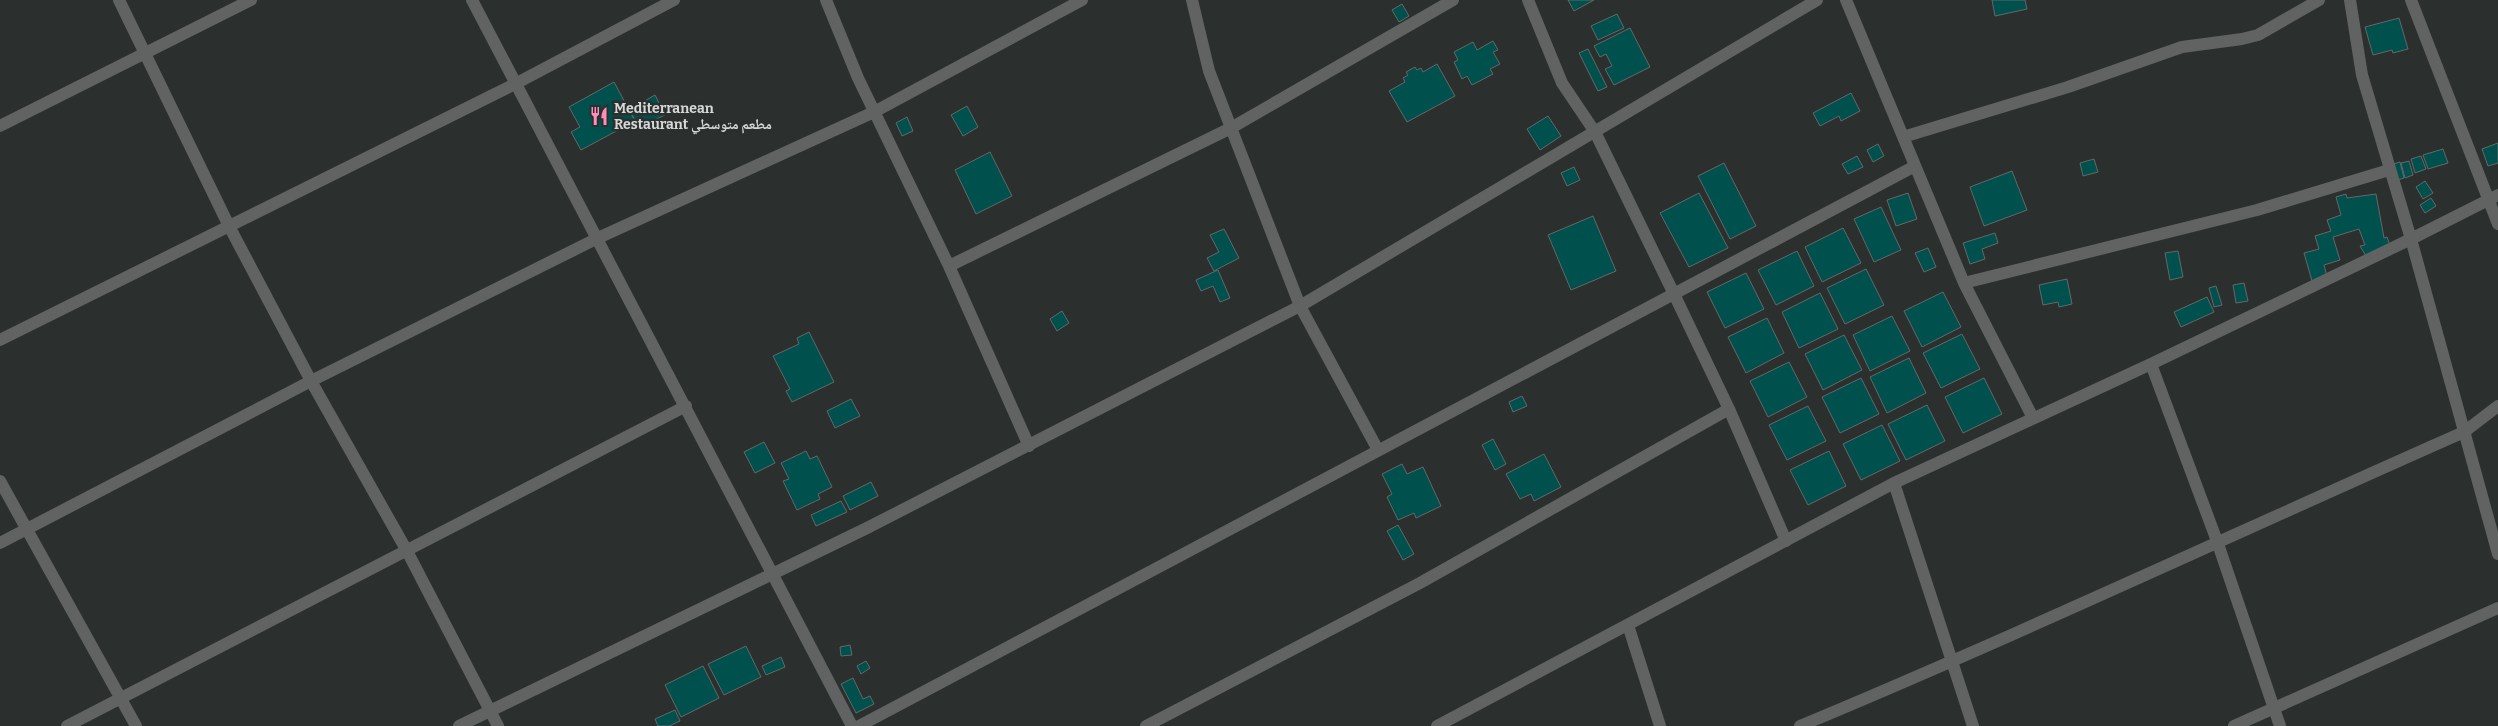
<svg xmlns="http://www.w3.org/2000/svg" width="2498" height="726" font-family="Bitter,'Noto Naskh Arabic',serif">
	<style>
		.building { fill: #00504e; stroke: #646868 }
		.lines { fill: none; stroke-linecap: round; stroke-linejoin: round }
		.minor { stroke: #616363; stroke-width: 12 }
		.tertiary { stroke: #616363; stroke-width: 12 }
		.labels { text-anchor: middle; stroke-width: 5; stroke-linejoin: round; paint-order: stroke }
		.poi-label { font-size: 14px; font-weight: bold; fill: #d6d8d8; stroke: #2b2f2e; text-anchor: start }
	</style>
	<rect width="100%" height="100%" fill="#2b2f2e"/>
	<path class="building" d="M1568 0H1594L1574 11Z
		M1992 0H2025L2027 9 1995 16Z
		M1402 4 1409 16 1399 22 1392 10Z
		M1617 14 1624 28 1598 40 1591 26Z
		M2399 18 2408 49 2393 53 2392 50 2373 55 2365 27Z
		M1630 28 1650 67 1614 85 1605 69 1612 66 1606 54 1600 57 1594 46Z
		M1493 41 1498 50 1493 52 1500 64 1490 69 1493 74 1472 85 1467 76 1462 79 1454 62 1458 60 1454 52 1473 42 1477 50Z
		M1588 49 1607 87 1598 91 1579 53Z
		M1437 64 1455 96 1407 122 1389 91 1405 82 1403 78 1408 75 1406 72 1415 67 1417 70 1421 68 1423 72Z
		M614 82 635 121 581 150 571 132 580 127 569 107Z
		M1851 93 1860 111 1841 121 1839 116 1820 126 1813 113Z
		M655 95 665 115 639 127 629 110Z
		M967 106 978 127 963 136 951 115Z
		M1548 116 1561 136 1540 150 1527 129Z
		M907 117 913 131 902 136 896 123Z
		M2498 143V163L2488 166 2482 149Z
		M1878 144 1884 156 1873 162 1867 150Z
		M2443 149 2448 163 2428 169 2423 155Z
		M990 152 1012 196 976 214 955 170Z
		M1857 156 1863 167 1848 174 1842 164Z
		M2421 156 2426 169 2415 173 2411 159Z
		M2094 159 2098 172 2083 176 2080 163Z
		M2409 161 2413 175 2405 178 2401 163Z
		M2400 162 2404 178 2394 181 2390 165Z
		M1724 163 1756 226 1730 239 1698 176Z
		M1574 167 1580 180 1567 186 1561 173Z
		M2012 171 2027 210 1984 226 1970 187Z
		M2425 181 2433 193 2423 199 2416 187Z
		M1699 193 1728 248 1689 267 1660 213Z
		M1908 193 1917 219 1896 226 1887 200Z
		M2346 194 2347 198 2376 194 2384 238 2387 237 2391 248 2366 256 2360 246 2365 245 2359 229 2333 237 2340 260 2324 265 2327 276 2312 281 2304 253 2319 249 2315 236 2331 231 2327 220 2341 215 2336 197Z
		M2431 198 2436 206 2425 213 2420 205Z
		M1881 207 1901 250 1874 262 1854 219Z
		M1593 216 1616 271 1571 290 1548 235Z
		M1843 228 1861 263 1822 282 1805 247Z
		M1224 229 1239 258 1214 271 1207 258 1219 252 1210 235Z
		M1995 233 1998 243 1982 249 1985 259 1970 264 1963 243Z
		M1928 248 1936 267 1924 272 1915 253Z
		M1797 251 1814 286 1776 305 1758 270Z
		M2178 251 2183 277 2170 280 2165 253Z
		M1866 269 1884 305 1845 324 1827 288Z
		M1218 270 1230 298 1220 302 1213 286 1201 291 1196 280Z
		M1746 273 1764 309 1725 328 1707 292Z
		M2067 279 2072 304 2059 307 2058 302 2043 305 2039 285Z
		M2244 283 2248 301 2236 303 2233 285Z
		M2216 286 2222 305 2214 307 2209 288Z
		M1943 292 1961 327 1922 347 1904 311Z
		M1820 293 1838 329 1799 348 1782 312Z
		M2207 297 2214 312 2181 327 2174 312Z
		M1062 311 1069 323 1057 331 1050 319Z
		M1892 316 1910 351 1870 371 1853 335Z
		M1767 318 1784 353 1746 373 1728 337Z
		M809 332 834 382 792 402 786 391 790 389 773 356 799 344 797 338Z
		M1962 334 1980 369 1941 388 1923 353Z
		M1844 335 1862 370 1823 390 1805 354Z
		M1909 358 1926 393 1887 413 1870 377Z
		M1789 362 1807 397 1768 417 1750 381Z
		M1861 378 1879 414 1840 433 1822 397Z
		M1984 378 2002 414 1963 433 1945 397Z
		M1522 396 1527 406 1513 412 1509 402Z
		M851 399 860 416 835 428 827 411Z
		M1927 405 1945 441 1906 460 1888 424Z
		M1808 406 1826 441 1787 460 1769 425Z
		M1882 425 1900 461 1861 480 1843 444Z
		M1493 439 1506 464 1495 470 1482 445Z
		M764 442 775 463 755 473 744 452Z
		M806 451 810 459 817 456 832 487 818 494 820 499 797 510 783 481 789 479 781 463Z
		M1829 451 1846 486 1808 505 1790 470Z
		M1544 454 1561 487 1534 501 1531 494 1520 499 1506 474Z
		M1402 464 1407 474 1423 467 1441 506 1416 518 1414 513 1398 520 1387 497 1392 494 1382 474Z
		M871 482 878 496 850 510 843 496Z
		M841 501 847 512 816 526 811 515Z
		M1398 525 1414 554 1403 560 1387 531Z
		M850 645 852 655 841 656 840 647Z
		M746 646 761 677 724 695 708 664Z
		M781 657 785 667 766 675 762 666Z
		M866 661 870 668 861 674 857 666Z
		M703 666 719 698 681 717 665 685Z
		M853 678 863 699 870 696 874 704 856 713 841 684Z
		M675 710 680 721 669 726H658L655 719Z"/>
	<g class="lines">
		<path class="minor" d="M119 0 229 226 311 381 407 551 498 726
			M472 0 852 726
			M826 0 858 78 949 266 1029 446
			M1192 0 1209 71 1300 306 1378 450
			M1528 0 1562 83 1595 132 1674 294 1729 409 1786 541
			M1846 0 1964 283 2033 418
			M2350 0 2362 75 2411 239 2498 554
			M2411 0 2498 224
			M0 126 251 0
			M1903 137 2068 87 2182 47 2242 39 2258 35 2319 0
			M949 266 1231 128 1453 0
			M1964 283 2257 210 2389 170
			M0 340 515 84 674 0
			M2151 364 2217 541 2280 726
			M0 481 136 726
			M1894 483 1973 726
			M0 543 311 381 598 238 874 112 1082 0
			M1628 625 1660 726
			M67 726 686 406
			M859 726 1915 166
			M1146 726 1420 583 1729 409
			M1437 726 1894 483 2151 364 2411 239 2498 195
			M1800 726C2023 633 2242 530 2464 432L2498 406
			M2234 726 2498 608"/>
		<path class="tertiary" d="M459 726 867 528 1300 306 1817 0"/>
	</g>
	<defs>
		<g id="restaurant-bare" transform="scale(1.5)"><path d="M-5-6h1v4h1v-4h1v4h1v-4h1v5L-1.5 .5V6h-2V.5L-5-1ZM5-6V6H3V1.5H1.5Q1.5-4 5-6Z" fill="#ff8eba" stroke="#2b2f2e" stroke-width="2.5" paint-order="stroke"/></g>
	</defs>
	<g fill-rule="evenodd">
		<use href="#restaurant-bare" x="599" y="116"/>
	</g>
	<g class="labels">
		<g class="poi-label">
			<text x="614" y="113">Mediterranean<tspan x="614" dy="16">Restaurant مطعم متوسطي</tspan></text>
		</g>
	</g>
</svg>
